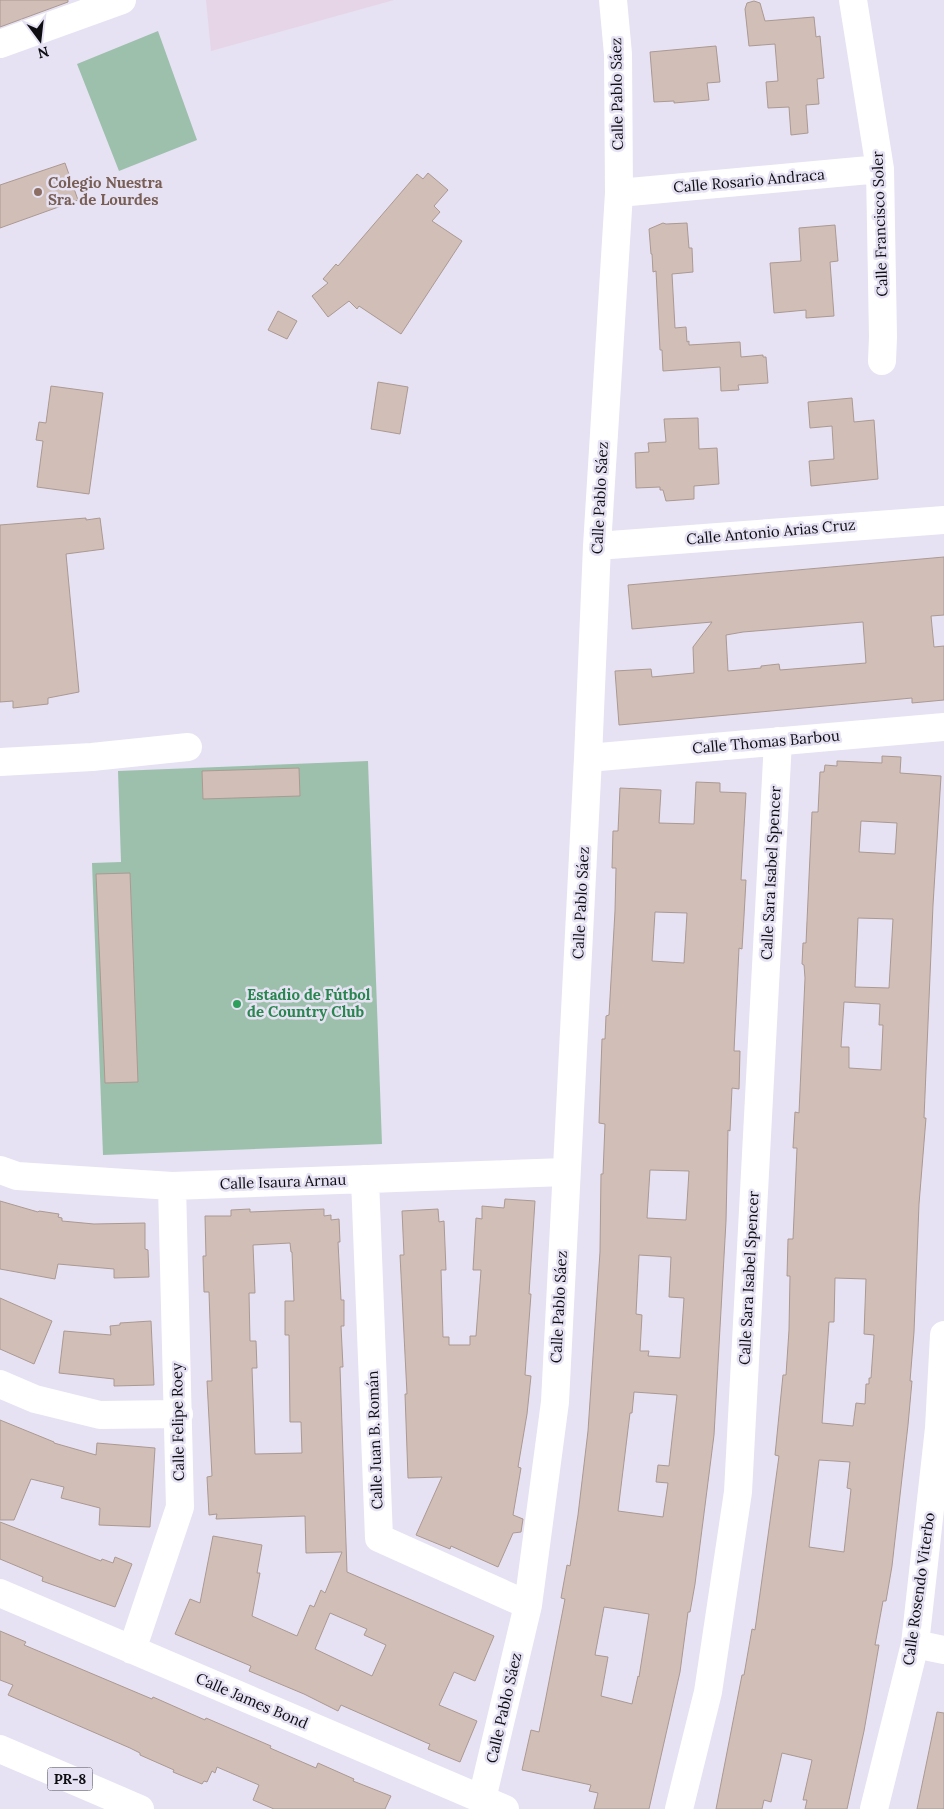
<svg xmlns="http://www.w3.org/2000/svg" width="944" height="1809" font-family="Lora,serif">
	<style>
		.commercial { fill: #e5d5e7 }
		.green { fill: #9dc0ac }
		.building { fill: #d0beb7; stroke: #ab9992; fill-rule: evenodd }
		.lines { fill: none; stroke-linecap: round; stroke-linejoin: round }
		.minor { stroke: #fff; stroke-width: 28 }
		.major { stroke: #fff; stroke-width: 28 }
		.education-dot { fill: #8d6e63; stroke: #e6e2f3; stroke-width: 2 }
		.leisure-dot { fill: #2e9e5b; stroke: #e6e2f3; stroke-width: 2 }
		.labels { text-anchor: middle; stroke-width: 5; stroke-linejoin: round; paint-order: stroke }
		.shield { fill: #e6e2f3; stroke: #4f4d56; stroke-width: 1 }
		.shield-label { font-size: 14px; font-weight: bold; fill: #0e0d12 }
		.street-label { font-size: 15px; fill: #0e0d12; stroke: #e6e2f3 }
		.education-label { font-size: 15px; font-weight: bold; fill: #785e54; stroke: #e6e2f3; text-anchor: start }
		.leisure-label { font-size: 15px; font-weight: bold; fill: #27864d; stroke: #e6e2f3; text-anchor: start }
	</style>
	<rect width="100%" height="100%" fill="#e6e2f3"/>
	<path class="commercial" d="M206 0H394L211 51Z"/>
	<path class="green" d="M158 31 197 140 119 171 77 64Z
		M368 761 382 1144 103 1155 92 863 121 862 118 771Z"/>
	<path class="building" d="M0 0H68V2L0 27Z
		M754 1 760 3 765 21 814 17 816 37 820 36 824 78 817 79 819 104 806 105 808 133 791 135 789 107 768 108 766 82 778 81 775 44 749 46 745 9 747 3Z
		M716 46 720 82 707 83 709 100 674 103V101L654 102 650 52Z
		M65 163 78 200 0 228V185Z
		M428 173 448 190 434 206 440 212 432 221 462 241 401 334 359 306 357 309 349 301 328 317 312 296 328 283 323 279 336 264 338 266 417 174 423 179Z
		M663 223 666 224 687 223 689 248H692L693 272 672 274 675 328 686 327 687 342 689 341V345L740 342 741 357 763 355V357H766L768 383 738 385 739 390 721 391 720 367 663 371 662 350H660L656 271 653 272 652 254H651L649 229Z
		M835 225 838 261 830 262 834 316 806 318V310L774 313 770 263 801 261 799 228Z
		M278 311 297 321 287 339 268 330Z
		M378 382 408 387 400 434 371 429Z
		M51 386 103 393 89 494 37 487 43 441 36 440 39 422 46 423Z
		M852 398 854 422 874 420 878 479 811 486 809 461 834 459 832 426 810 428 808 402Z
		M698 418 699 449 717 448 719 484 694 486V499L666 501 663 490H660V487L636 488 635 453 649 452 648 443 666 442 664 419Z
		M86 518V520L100 518 104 549 66 554 79 692 48 698V704L13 708V701L0 702V525Z
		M944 557V615L931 616 934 647 944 646V700L912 703V698L619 725 615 671 651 669 652 677 694 673 693 647 712 622 632 629 628 585ZM863 622 866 663 780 670 779 664 761 666V668L728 671 726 635 743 632Z
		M882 756 901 757 900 773 941 776 933 905 924 1118H926L919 1204 914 1332 910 1381H912L908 1425 892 1566 886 1601H883L875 1645H879L864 1731 847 1809H805L807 1800H803L812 1760 782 1753 771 1802 764 1800 762 1809H716L742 1675H744L752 1629 755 1630 779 1456 775 1455 783 1375H786L789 1330 790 1276H787L788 1239H793L797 1148H793L795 1112 799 1113 805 978 804 965 802 964 803 943H806L812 812H818L820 772H824L825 765 837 766V761L882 763ZM861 821 897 823 895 854 859 852ZM858 918 893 919 889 988 855 987ZM844 1002 880 1004 879 1025H883L881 1070 849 1068V1047H841ZM835 1278 866 1279 864 1334 874 1335 871 1378H869V1384H866L865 1404 856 1403 853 1426 822 1423 829 1322H834ZM819 1460 850 1462 847 1488 851 1489 844 1552 809 1547Z
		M299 768 300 796 203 799 202 771Z
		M696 782 720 783V792L746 793 741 880H746L744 916 742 949 739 948 734 1051H740L739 1089 732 1088 730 1131 728 1130 726 1221 714 1435 695 1584 690 1612H688L680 1672 649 1809H594L598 1793 589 1791 591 1785 522 1770 531 1730 539 1732 546 1697 565 1599 561 1598 567 1565 570 1566 578 1515 588 1431 600 1252 601 1174H603L605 1124 599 1123 602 1039H605L606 1016 609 1015 615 911 616 868H612L613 831H618L620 788 661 790 659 823 694 824ZM655 912 687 913 684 963 652 961ZM650 1170 689 1171 686 1220 647 1218ZM639 1255 671 1257 669 1297 684 1298 680 1358 648 1356 649 1351H640L642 1315 636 1314ZM634 1392 677 1395 669 1466 658 1465 656 1482 668 1483 663 1517 618 1511 630 1413H632ZM604 1607 649 1614 639 1677 638 1676 632 1704 601 1696 608 1657 595 1655Z
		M130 873 138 1082 105 1083 96 874Z
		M505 1199 535 1201 529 1294H531L525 1375 531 1376 527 1414 518 1467 521 1468 513 1515 523 1519 521 1532 513 1533 498 1567 451 1546 450 1549 416 1535 442 1477 408 1478 405 1394H407L400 1255H404L402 1211 438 1209 439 1222 444 1221 446 1270H441L443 1337H449V1345H470V1336H476L481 1270H473L476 1218 482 1219V1206L504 1208Z
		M0 1201 38 1212 39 1211 59 1214 58 1217 62 1218V1221L94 1224 145 1223V1249L148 1250 149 1277 114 1278V1269L58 1264 55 1279 0 1269Z
		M250 1209V1212L324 1209V1216L331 1215V1220L339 1219 340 1242H338L341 1300H344V1326H341L343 1367H340L347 1572 494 1636 475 1681 454 1672 439 1705 477 1721 460 1762 428 1749 430 1744 427 1743 341 1705 338 1711 304 1694 249 1671 251 1666 175 1634 190 1599 200 1603 213 1536 262 1545 257 1573H260L252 1616 297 1636 310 1605 314 1607 321 1590 325 1593 342 1552 306 1553 305 1516 216 1519 217 1514 209 1515 207 1477 212 1476 207 1381H212L209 1292H204L203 1256H206L205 1216H231V1210ZM290 1243 291 1252H292L294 1301H285V1335H289L290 1422H301L302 1453 255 1454 252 1368H257L256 1341H250L249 1293H255L253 1245ZM330 1613 367 1629 364 1635 386 1645 372 1676 315 1649Z
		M0 1298 52 1321 34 1364 0 1349Z
		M151 1321 154 1385 114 1386V1379L59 1373 64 1331 111 1335 110 1326 120 1325V1323Z
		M0 1420 54 1442V1443L96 1455 97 1443 155 1448 150 1527 99 1525 100 1508 61 1498 64 1487 31 1479 14 1520H0Z
		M0 1522 101 1561 102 1559 113 1563 115 1557 132 1564 115 1607 42 1581 43 1577 0 1559Z
		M0 1631 26 1642 24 1645 152 1699 153 1697 205 1720 206 1718 271 1746 270 1748 316 1768 318 1763 354 1779 353 1781 391 1796 385 1809H274L253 1800 259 1785 217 1767 215 1773 212 1771 207 1782 204 1781 202 1784 173 1772 174 1770 140 1755V1753L130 1748 8 1695 13 1685 0 1680Z
		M937 1712 944 1713V1809H917Z"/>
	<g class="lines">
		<path class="minor" d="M853 0 880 169 883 337 882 361
			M0 44 122 0
			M619 193 880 169
			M597 546 944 520
			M588 758 944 727
			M0 762 92 757 188 747
			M0 1170 17 1176 172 1186 566 1172
			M365 1179 379 1538 528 1605
			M0 1384 35 1399 100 1415 179 1414
			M0 1593 505 1809
			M915 1644 944 1650
			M132 1650 180 1507 172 1186
			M482 1799 528 1605 555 1402 588 758 597 546 619 193 618 54 613 0
			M679 1809 708 1692 738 1492 778 741
			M874 1809 915 1644 939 1428 944 1335"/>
		<path class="major" d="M0 1749 140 1809"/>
	</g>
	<circle class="education-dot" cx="38" cy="192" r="5"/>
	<circle class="leisure-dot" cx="237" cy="1004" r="5"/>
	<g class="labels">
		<rect class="shield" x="47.5" y="1767.5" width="45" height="23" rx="4"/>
		<g class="shield-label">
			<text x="70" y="1784">PR-8</text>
		</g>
		<g class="street-label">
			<text transform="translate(617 94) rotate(-91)" y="5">Calle Pablo Sáez</text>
			<text transform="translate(749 181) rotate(-5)" y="5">Calle Rosario Andraca</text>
			<text transform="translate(880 224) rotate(-92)" y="5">Calle Francisco Soler</text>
			<text transform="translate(600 498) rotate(-87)" y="5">Calle Pablo Sáez</text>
			<text transform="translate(771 532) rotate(-5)" y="5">Calle Antonio Arias Cruz</text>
			<text transform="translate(766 742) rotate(-5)" y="5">Calle Thomas Barbou</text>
			<text transform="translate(771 873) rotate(-87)" y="5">Calle Sara Isabel Spencer</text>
			<text transform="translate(581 903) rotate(-87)" y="5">Calle Pablo Sáez</text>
			<text transform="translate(283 1182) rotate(-2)" y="5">Calle Isaura Arnau</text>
			<text transform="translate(749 1278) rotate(-87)" y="5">Calle Sara Isabel Spencer</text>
			<text transform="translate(559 1307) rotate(-87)" y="5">Calle Pablo Sáez</text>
			<text transform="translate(178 1422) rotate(-91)" y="5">Calle Felipe Roey</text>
			<text transform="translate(375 1440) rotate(-92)" y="5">Calle Juan B. Román</text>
			<text transform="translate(919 1589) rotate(-82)" y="5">Calle Rosendo Viterbo</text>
			<text transform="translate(252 1701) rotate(23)" y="5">Calle James Bond</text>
			<text transform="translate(504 1708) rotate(-77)" y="5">Calle Pablo Sáez</text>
		</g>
		<g class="education-label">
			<text x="48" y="188">Colegio Nuestra<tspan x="48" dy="17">Sra. de Lourdes</tspan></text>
		</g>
		<g class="leisure-label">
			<text x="247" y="1000">Estadio de Fútbol<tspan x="247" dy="17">de Country Club</tspan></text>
		</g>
	</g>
	<g transform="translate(40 40) rotate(165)" stroke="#e6e2f3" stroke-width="4" paint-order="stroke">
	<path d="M0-4L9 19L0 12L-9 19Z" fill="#0e0d12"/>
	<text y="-8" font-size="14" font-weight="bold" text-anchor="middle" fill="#0e0d12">N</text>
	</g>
</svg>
